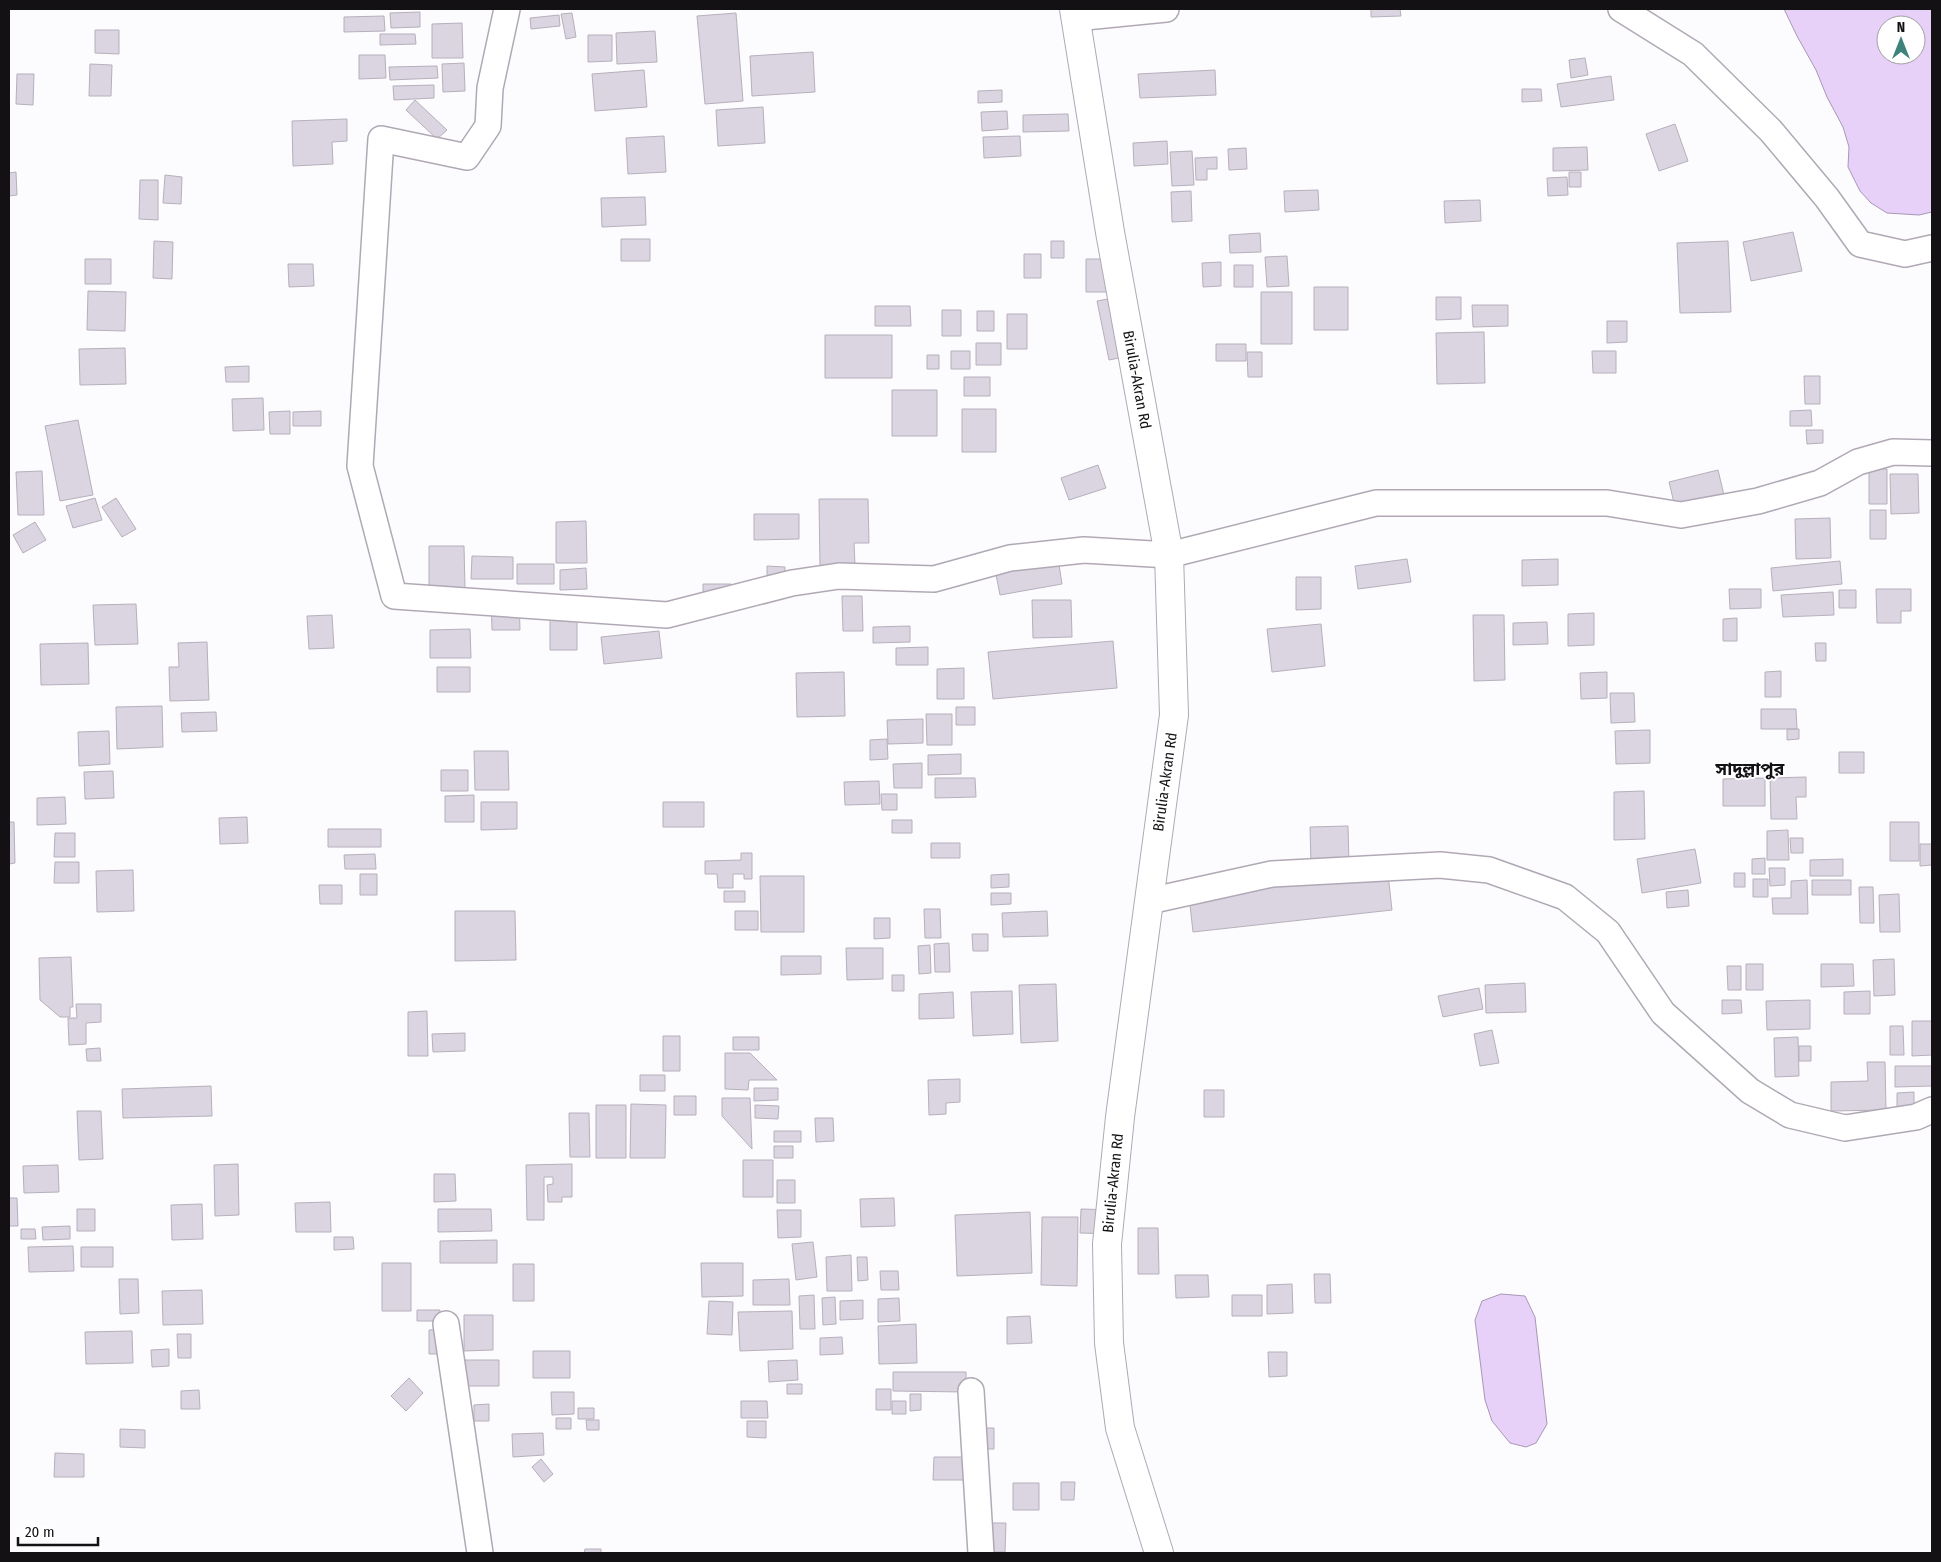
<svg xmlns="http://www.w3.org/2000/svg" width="1941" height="1562" font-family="'Fira Sans Condensed','Noto Sans Bengali',sans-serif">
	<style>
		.water { fill: #e7d1f9; stroke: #a897b5; fill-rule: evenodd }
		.building { fill: #dbd4e1; stroke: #b6b0bc }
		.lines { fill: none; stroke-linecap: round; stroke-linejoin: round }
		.minor-casing { stroke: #b0a9b5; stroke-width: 28 }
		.tertiary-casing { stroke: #b0a9b5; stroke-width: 30 }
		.minor { stroke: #fff; stroke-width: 25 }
		.tertiary { stroke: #fff; stroke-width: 28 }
		.labels { text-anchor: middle; stroke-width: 4; stroke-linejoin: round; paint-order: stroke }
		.street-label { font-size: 15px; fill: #141115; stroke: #fff }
		.quarter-label { font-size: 18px; font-weight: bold; fill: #141115; stroke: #fff }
	</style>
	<rect width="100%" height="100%" fill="#fcfbfd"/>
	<path class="water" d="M1784 9H1932V212L1919 215 1887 213 1871 203 1860 191 1848 167 1849 147 1843 127 1827 97 1816 70 1797 36ZM1886 25H1916V55H1886Z
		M1501 1294 1525 1296 1535 1317 1547 1424 1536 1443 1526 1447 1510 1443 1492 1421 1485 1400 1475 1320 1482 1301Z"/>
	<path class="building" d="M1371 9H1400L1401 16 1371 17Z
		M420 12V27L391 28 390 13Z
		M572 13 576 37 566 39 561 14Z
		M736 13 743 101 705 104 697 16Z
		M559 15 560 26 531 29 530 18Z
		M384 16 385 31 344 32V17Z
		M462 23 463 58H432V24Z
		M95 30H119V54L95 53Z
		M655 31 657 62 617 64 616 33Z
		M380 34H415L416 44 380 45Z
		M588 35H612V61L588 62Z
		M813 52 815 92 752 96 750 56Z
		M359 55H385L386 78 359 79Z
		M1585 58 1588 75 1571 78 1569 60Z
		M464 63 465 91 443 92 442 64Z
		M90 64 112 65 111 96H89Z
		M437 66 438 78 390 80 389 67Z
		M644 70 647 107 595 111 592 74Z
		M1215 70 1216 95 1140 98 1138 74Z
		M17 74H34L33 105 16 104Z
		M1611 76 1614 100 1561 107 1557 84Z
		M434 85V98L394 100 393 86Z
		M1522 89H1541L1542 101 1522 102Z
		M1002 90V102L978 103V91Z
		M415 100 447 130 437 139 406 110Z
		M763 107 765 143 718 146 716 110Z
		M1007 111 1008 129 982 131 981 112Z
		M1068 114 1069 131 1023 132V115Z
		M347 119V141L332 142 333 164 293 166 292 121Z
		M1675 124 1688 161 1659 171 1646 134Z
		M664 136 666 172 628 174 626 138Z
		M1020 136 1021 156 984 158 983 137Z
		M1167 141 1168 164 1134 166 1133 143Z
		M1587 147 1588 170 1553 171V148Z
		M1246 148 1247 169 1229 170 1228 149Z
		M1192 151 1194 185 1172 186 1170 152Z
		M1217 157V169H1207V180H1196L1195 158Z
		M16 172 17 195 9 196V173Z
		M1569 172H1581V187H1569Z
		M165 175 182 177 181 204 163 203Z
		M1567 177 1568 195 1548 196 1547 178Z
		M140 180H158V220L139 219Z
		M1318 190 1319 210 1285 212 1284 191Z
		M1191 191 1192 221 1172 222 1171 192Z
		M645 197 646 225 602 227 601 198Z
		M1480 200 1481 221 1445 223 1444 201Z
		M1793 232 1802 271 1751 281 1743 242Z
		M1260 233 1261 252 1230 253 1229 235Z
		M621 239H650V261H621Z
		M154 241 173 242 172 279 153 278Z
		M1051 241H1064V258H1051Z
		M1728 241 1731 312 1680 313 1677 243Z
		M1024 254H1041V278H1024Z
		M1287 256 1289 286 1267 287 1265 257Z
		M85 259H111V284H85Z
		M1086 259H1121V292H1086Z
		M1221 262V286L1203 287 1202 263Z
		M288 264H313L314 286 289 287Z
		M1234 265H1253V287H1234Z
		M1314 287H1348V330H1314Z
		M88 291 126 292 125 331 87 330Z
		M1261 292H1292V344H1261Z
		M1118 297 1129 356 1109 360 1097 301Z
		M1436 297H1461V319L1436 320Z
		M1472 305H1508V326L1473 327Z
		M875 306H910L911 326H875Z
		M942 310H961V336H942Z
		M977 311H994V331H977Z
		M1007 314H1027V349H1007Z
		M1607 321H1627V342L1607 343Z
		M1484 332 1485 383 1437 384 1436 333Z
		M825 335H892V378H825Z
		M976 343H1001V365H976Z
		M1216 344H1246V361H1216Z
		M125 348 126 384 80 385 79 349Z
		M951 351H970V369H951Z
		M1592 351H1616V373H1593Z
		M1247 352H1262V377H1248Z
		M927 355H939V369H927Z
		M249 366V382H226L225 367Z
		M1804 376H1820V404H1805Z
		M964 377H990V396H964Z
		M892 390H937V436H892Z
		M263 398 264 430 233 431 232 399Z
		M962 409H996V452H962Z
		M1811 410 1812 426H1790V411Z
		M290 411V434H270L269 412Z
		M321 411V426H293V412Z
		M78 420 93 495 60 501 45 426Z
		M1806 430H1823V443L1807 444Z
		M1098 465 1106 488 1069 500 1061 478Z
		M1869 469H1887V504H1869Z
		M1718 470 1724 495 1675 507 1669 482Z
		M42 471 44 515H18L16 472Z
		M1890 474H1918L1919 513 1891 514Z
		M95 498 102 520 73 528 66 506Z
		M116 498 136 529 122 537 102 507Z
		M819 499H868L869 543H854L855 566 820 567Z
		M1870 510H1886V539H1870Z
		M754 514H799V539L754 540Z
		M1830 518 1831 558 1796 559 1795 519Z
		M586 521 587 563H556V522Z
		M35 522 46 540 23 553 13 535Z
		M429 546H464L465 589H429Z
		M472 556 513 557V579H471Z
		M1058 558 1062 584 1000 595 995 569Z
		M1407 559 1411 582 1358 589 1355 566Z
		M1558 559V585L1522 586V560Z
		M1840 561 1842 584 1773 591 1771 568Z
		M517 564H554V584H517Z
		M767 566 785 567V584H767Z
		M586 568 587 589 560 590V570Z
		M1296 577H1321V609L1296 610Z
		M703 584H731L730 598 703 597Z
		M1729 589H1761V608L1730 609Z
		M1876 589H1911V611H1901V623H1877Z
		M1839 590H1856V608H1839Z
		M1833 592 1834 615 1783 617 1781 595Z
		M491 596H519L520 630H492Z
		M842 596H862L863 631H843Z
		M1032 600H1071L1072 637 1033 638Z
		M136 604 138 644 95 645 93 605Z
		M1594 613V645L1568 646V614Z
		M332 615 334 648 309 649 307 616Z
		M1473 615H1504L1505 680 1474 681Z
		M550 617H577V650H550Z
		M1737 618V641H1723V619Z
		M1547 622 1548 644 1513 645V623Z
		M1321 624 1325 666 1272 672 1267 629Z
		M910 626V642L873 643V627Z
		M470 629 471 658H430V630Z
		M659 631 662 658 604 664 601 637Z
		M1113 641 1117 688 993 699 988 652Z
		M207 642 209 700 170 701 169 667H179L178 643Z
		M88 643 89 684 41 685 40 644Z
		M1815 643H1826V661H1816Z
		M928 647V665H896V648Z
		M437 667H470V692H437Z
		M964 668V699H937V669Z
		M1781 671V697H1765V672Z
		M844 672 845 716 797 717 796 673Z
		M1607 672V698L1581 699 1580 673Z
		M1610 693H1634L1635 722 1611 723Z
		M162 706 163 747 117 749 116 707Z
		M956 707H975V725H956Z
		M1761 709H1796L1797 729H1761Z
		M216 712 217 731 182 732 181 713Z
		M926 714H952V745H927Z
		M923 719V743L888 744 887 720Z
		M1787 729H1799V739L1787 740Z
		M1650 730V763L1616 764 1615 731Z
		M109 731 110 764 79 766 78 732Z
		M887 739 888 759 870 760V740Z
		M474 751H508L509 790H475Z
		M1839 752H1864V773H1839Z
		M961 754V774L928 775V755Z
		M922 763V788H894L893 764Z
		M441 770H468V791H441Z
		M113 771 114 798 85 799 84 772Z
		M1806 777V797H1796L1797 819H1771L1770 778Z
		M935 778H975L976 797 935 798Z
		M1765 778V806H1723V779Z
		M879 781 880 804 845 805 844 782Z
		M1644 791 1645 839 1614 840V792Z
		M881 794H897V810H882Z
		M474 795V822H445V796Z
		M65 797 66 824 37 825V798Z
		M481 802H517V829L481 830Z
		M663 802H704V827H663Z
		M247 817 248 843 220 844 219 818Z
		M892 820H912V833H892Z
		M9 822H14L15 863 9 864Z
		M1890 822H1919V861H1890Z
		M1348 826 1349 864 1311 865 1310 827Z
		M328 829H381V847H328Z
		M1788 830 1789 860H1767V831Z
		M55 833H75V857H54Z
		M1790 838H1803V853H1791Z
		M931 843H960V858H931Z
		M1920 844H1932V865L1920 866Z
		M1695 849 1701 883 1642 893 1637 859Z
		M741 853H752V879H744V874H733V888H718L717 874H705V861L741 860Z
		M375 854 376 869H345L344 855Z
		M1765 858V874H1752V859Z
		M1843 859V876H1810V860Z
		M55 862H79V883H54Z
		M1769 868H1785V885L1770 886Z
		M133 870 134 911 97 912 96 871Z
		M1734 873H1745V887H1734Z
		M360 874H377V895H360Z
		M1009 874V887L991 888V875Z
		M1388 874 1392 910 1193 932 1189 896Z
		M760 876H804V932H761Z
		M1753 879H1768V897H1753Z
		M1807 880 1808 914H1773L1772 898H1791V881Z
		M1812 880H1851V895H1812Z
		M319 885H342V904H320Z
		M1859 887H1873L1874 923H1860Z
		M1688 890 1689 906 1667 908 1666 892Z
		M724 891H745V902H724Z
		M991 893H1011V904L991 905Z
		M1899 894 1900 932H1880L1879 895Z
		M924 909H940L941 938H925Z
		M455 911H515L516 960 455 961Z
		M735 911H758V930H735Z
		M1047 911 1048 936 1003 937 1002 913Z
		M874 918H890V938L874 939Z
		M972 934H988V951H973Z
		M949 943 950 972H935L934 944Z
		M930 945 931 973 919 974 918 946Z
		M846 948H883V979L847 980Z
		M781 956H821V974L781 975Z
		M71 957 73 1007H70V1017H60L40 1000 39 958Z
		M1894 959 1895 995 1874 996 1873 960Z
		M1746 964H1763V990H1746Z
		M1821 964H1853L1854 986 1821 987Z
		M1727 966H1741V990H1728Z
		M892 975H904V991H892Z
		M1525 983 1526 1012 1486 1013 1485 985Z
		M1056 984 1058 1041 1021 1043 1019 985Z
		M1479 988 1483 1009 1443 1017 1438 996Z
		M1012 991 1013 1034 973 1036 971 992Z
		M1870 991V1014H1844V992Z
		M953 992 954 1018 919 1019V994Z
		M1722 1000H1741L1742 1013 1722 1014Z
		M1810 1000V1029L1767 1030 1766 1001Z
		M76 1004H101V1022L86 1023V1044L69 1045 68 1018H77Z
		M427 1011 428 1056H408V1012Z
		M1912 1021H1932V1055L1912 1056Z
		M1890 1026H1903L1904 1055H1890Z
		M1492 1030 1499 1063 1480 1066 1474 1034Z
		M465 1033V1051L433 1052 432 1034Z
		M663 1036H680V1071H663Z
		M733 1037H759V1050H733Z
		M1798 1037 1799 1076 1775 1077 1774 1038Z
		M1799 1046H1811V1061H1799Z
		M100 1048 101 1061H87L86 1049Z
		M725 1053H750L777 1080H749L748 1090 725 1089Z
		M1867 1062H1885L1886 1110 1831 1111V1082L1868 1081Z
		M1895 1066H1932V1086L1895 1087Z
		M640 1075H665V1091H640Z
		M960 1079V1102L946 1103V1114L929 1115 928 1080Z
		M211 1086 212 1116 123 1118 122 1089Z
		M754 1088H778V1100L754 1101Z
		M1204 1090H1224V1117H1204Z
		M1914 1092V1107H1897V1093Z
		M674 1096H696V1115H674Z
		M722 1098H750L752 1149 722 1116Z
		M631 1104 666 1105 665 1158H630Z
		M596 1105H626V1158H596Z
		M755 1105 779 1106 778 1119 755 1118Z
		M77 1111H101L103 1159 79 1160Z
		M569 1113H589L590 1157H570Z
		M815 1118H833L834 1141 816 1142Z
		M774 1131H801V1142H774Z
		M774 1146H793V1158H774Z
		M743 1160H773V1197H743Z
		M238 1164 239 1215 215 1216 214 1165Z
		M572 1164V1197H562V1202H548L547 1185 553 1184V1177H544V1220H527L526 1165Z
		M58 1165 59 1192 24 1193 23 1166Z
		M434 1174H455L456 1201 434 1202Z
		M777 1180H795V1203H777Z
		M9 1198H17L18 1226H9Z
		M894 1198 895 1226 861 1227 860 1199Z
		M330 1202 331 1232H296L295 1203Z
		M202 1204 203 1239 172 1240 171 1205Z
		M77 1209H95V1231H77Z
		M438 1209H491L492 1231 438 1232Z
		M1081 1209 1115 1210V1234L1080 1233Z
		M777 1210H801V1237L778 1238Z
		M1030 1212 1032 1273 957 1276 955 1215Z
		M1042 1217H1078L1077 1286 1041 1285Z
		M70 1226V1239L43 1240 42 1227Z
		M1138 1228H1158L1159 1274H1138Z
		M21 1229H35L36 1239H21Z
		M334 1237H353L354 1249 334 1250Z
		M497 1240V1263H440V1241Z
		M813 1242 817 1277 796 1280 792 1244Z
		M73 1246 74 1271 29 1272 28 1247Z
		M81 1247H113V1267H81Z
		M851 1255 852 1291H827L826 1257Z
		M857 1257H867L868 1280 858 1281Z
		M382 1263H411V1311H382Z
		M701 1263H743V1296L702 1297Z
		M513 1264H534V1301H513Z
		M880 1271H898L899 1290H881Z
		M1314 1274H1330L1331 1303H1315Z
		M1175 1275H1208L1209 1297 1176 1298Z
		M119 1279H138L139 1313 120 1314Z
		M789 1279 790 1305H753V1280Z
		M1292 1284 1293 1313 1267 1314V1285Z
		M202 1290 203 1324 163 1325 162 1291Z
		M814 1295 815 1329H800L799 1296Z
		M1232 1295H1262V1316H1232Z
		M835 1297 836 1324 823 1325 822 1298Z
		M899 1298 900 1321 878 1322V1299Z
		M863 1300V1319L840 1320V1301Z
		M709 1301 733 1302 732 1335 707 1334Z
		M417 1310H440V1321H417Z
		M792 1311 793 1349 740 1351 738 1312Z
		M464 1315H493V1350L464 1351Z
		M1030 1316 1032 1343 1007 1344V1317Z
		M916 1324 917 1363 879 1364 878 1326Z
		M450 1329V1354H429V1330Z
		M132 1331 133 1363 86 1364 85 1332Z
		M177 1334H191V1358H178Z
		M842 1337 843 1354 820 1355V1338Z
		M169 1349V1366L152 1367 151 1350Z
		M533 1351H570V1378H533Z
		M1268 1352H1287V1376L1269 1377Z
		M460 1360H499V1386H461Z
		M797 1360 798 1380 769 1382 768 1361Z
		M893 1372H966V1392L893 1391Z
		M409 1378 423 1393 406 1411 391 1396Z
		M787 1384H802V1394H787Z
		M876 1389H891V1410H876Z
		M199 1390 200 1409H181V1391Z
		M551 1392H574V1414L552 1415Z
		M910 1394H921V1410L910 1411Z
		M741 1401H767L768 1418H741Z
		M892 1401H906V1414H892Z
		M489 1404V1421H474V1405Z
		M578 1408H594V1419H578Z
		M556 1418H571V1429H556Z
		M586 1420H599V1430H587Z
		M747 1421H766V1438L747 1437Z
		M979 1428H994V1449H979Z
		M120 1429 145 1430V1448L120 1447Z
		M543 1433 544 1455 513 1457 512 1434Z
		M55 1453 84 1454V1477H54Z
		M934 1457H969V1480H933Z
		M541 1459 553 1474 544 1482 532 1467Z
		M1061 1482H1075L1074 1500H1061Z
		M1013 1483H1039V1510H1013Z
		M985 1523H1006L1005 1552H984Z
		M585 1549H601V1553H584Z"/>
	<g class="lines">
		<g class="minor-casing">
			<path id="minor" d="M507 9 490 88 488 126 467 157 381 139 360 466 394 596 667 615 792 583 839 576 934 579 1010 558 1084 550 1169 555 1376 503H1607L1681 515 1758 501 1820 483 1858 462 1893 452 1932 453
				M1621 9 1693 54 1771 131 1827 198 1860 244 1905 254 1932 248
				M1075 18 1166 9
				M1149 901 1272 874 1440 865 1489 870 1565 897 1608 932 1663 1013 1750 1091 1790 1115 1845 1128 1916 1117 1932 1110
				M446 1324 480 1553
				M971 1391 981 1553"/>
		</g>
		<g class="tertiary-casing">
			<g id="tertiary">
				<path id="s1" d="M1074 9 1110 232 1169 555 1174 715 1120 1117 1107 1244 1109 1343 1120 1428 1159 1553"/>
			</g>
		</g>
		<use href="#minor" class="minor"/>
		<use href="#tertiary" class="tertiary"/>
	</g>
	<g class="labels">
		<g class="street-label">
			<text dy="5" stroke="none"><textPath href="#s1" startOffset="376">Birulia-Akran Rd</textPath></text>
			<text transform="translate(1165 782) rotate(-82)" y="5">Birulia-Akran Rd</text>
			<text transform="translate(1113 1183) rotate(-84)" y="5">Birulia-Akran Rd</text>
		</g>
		<g class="quarter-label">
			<text x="1750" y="775">সাদুল্লাপুর</text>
		</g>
	</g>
	<rect width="1941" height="1562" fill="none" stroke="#141115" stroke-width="20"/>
	<g transform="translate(1901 40)"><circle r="24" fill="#ffffff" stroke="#a1a0a1"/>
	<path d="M0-4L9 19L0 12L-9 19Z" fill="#3d837b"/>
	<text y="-8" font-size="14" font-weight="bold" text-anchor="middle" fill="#141115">N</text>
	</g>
	<path d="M18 1537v8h80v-8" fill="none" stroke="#141115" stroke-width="2.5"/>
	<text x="25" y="1537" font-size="15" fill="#141115" stroke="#ffffff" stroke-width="4" paint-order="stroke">20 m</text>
</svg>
